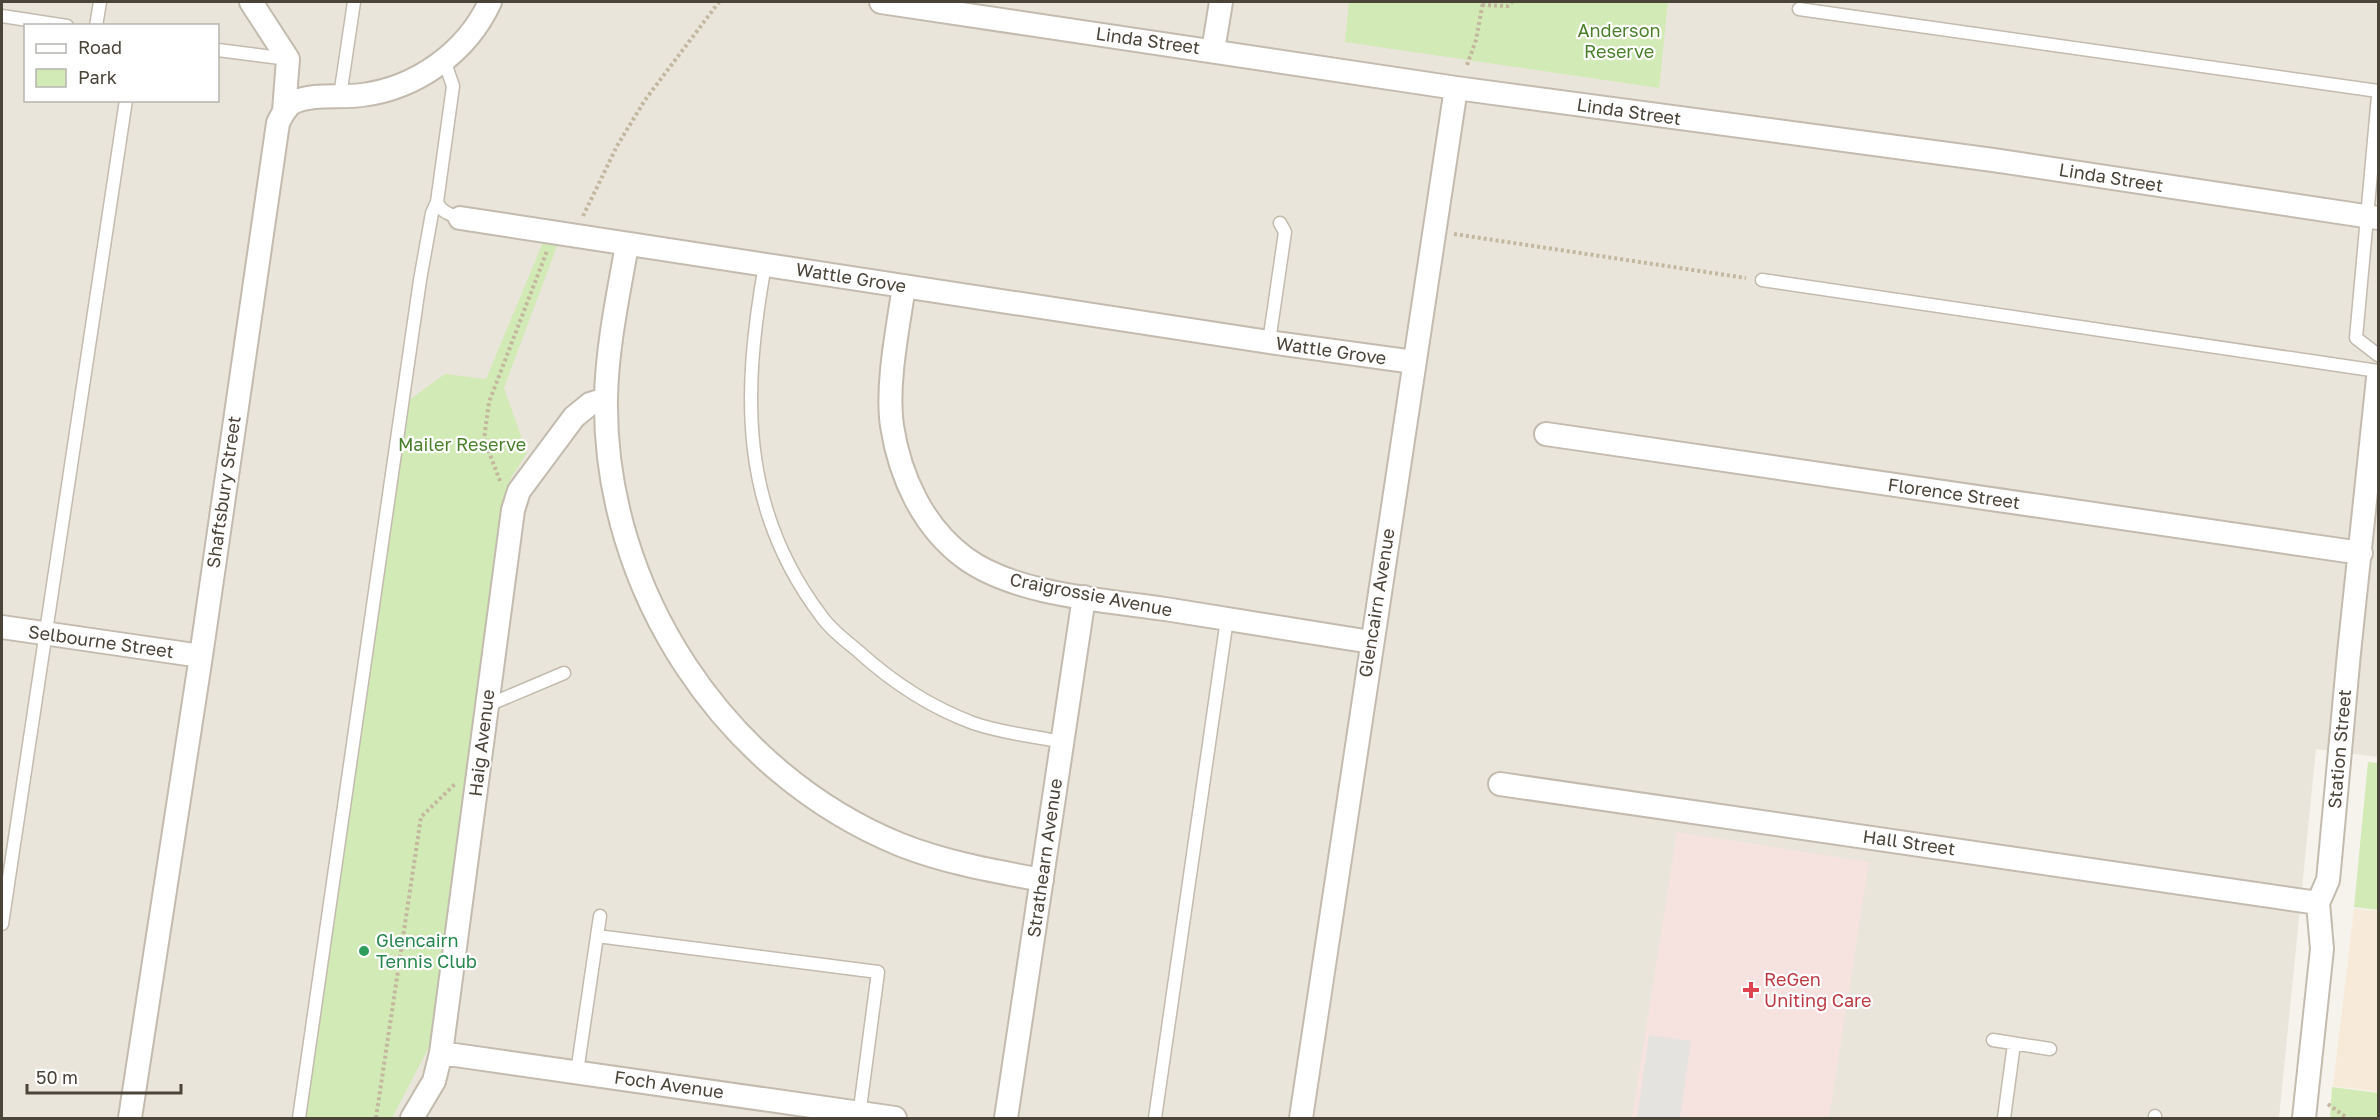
<svg xmlns="http://www.w3.org/2000/svg" width="2380" height="1120" font-family="'Golos Text',sans-serif">
	<style>
		.residential { fill: #eae5da; fill-rule: evenodd }
		.commercial { fill: #f7ead8 }
		.medical { fill: #f6e3e0 }
		.green { fill: #d2eab5 }
		.parking { fill: #e5e3e0 }
		.lines { fill: none; stroke-linecap: round; stroke-linejoin: round }
		.service-casing { stroke: #c2bbae; stroke-width: 15 }
		.minor-casing { stroke: #c2bbae; stroke-width: 26 }
		.path { stroke: #c4b79f; stroke-width: 4; stroke-dasharray: 3 3; stroke-linecap: butt }
		.service { stroke: #fff; stroke-width: 12 }
		.minor { stroke: #fff; stroke-width: 22 }
		.leisure-dot { fill: #2e9e5b; stroke: #fff; stroke-width: 2 }
		.health-dot { fill: #e0444e; stroke: #fff; stroke-width: 2 }
		.labels { text-anchor: middle; stroke-width: 4.5; stroke-linejoin: round; paint-order: stroke }
		.park-label { font-size: 18px; fill: #4a7f2a; stroke: #fff }
		.street-label { font-size: 18px; fill: #4b4439; stroke: #fff }
		.leisure-label { font-size: 18px; fill: #27864d; stroke: #fff; text-anchor: start }
		.health-label { font-size: 18px; fill: #be3a42; stroke: #fff; text-anchor: start }
	</style>
	<rect width="100%" height="100%" fill="#f6f3ec"/>
	<path class="residential" d="M2 2H2378V757L2316 749 2279 1118H2ZM26 26H218V100H26Z"/>
	<path class="commercial" d="M2354 909 2378 911V1092L2333 1086Z"/>
	<path class="medical" d="M1677 832 1869 862 1829 1118H1632Z"/>
	<path class="green" d="M1349 2H1668L1659 88 1345 42Z
		M546 235 560 238 504 388 527 453 511 478 504 500 430 1045 392 1118H301L409 400 445 374 486 379Z
		M2368 762 2378 763V910L2354 907Z
		M2332 1087 2378 1093V1118H2330Z"/>
	<path class="parking" d="M1649 1035 1691 1041 1680 1118H1637Z"/>
	<g class="lines">
		<g class="service-casing">
			<path id="service" d="M1799 9 2378 91
				M2 16 67 26
				M96 26 100 2
				M218 50 288 59
				M444 60 453 86 437 202C441 212 451 215 460 218
				M340 96 354 2
				M2378 96 2356 338 2378 355
				M765 265C742 393 739 508 822 617 831 630 846 641 858 651 892 682 930 707 973 723 1001 733 1033 736 1062 742
				M1762 280 2378 371
				M1269 342 1285 232 1280 223
				M486 706 564 673
				M2 924 126 100
				M597 936 600 916
				M1993 1040 2050 1049
				M577 1072 597 936 878 972 859 1116
				M299 1118 420 280 432 213 437 202
				M1155 1118 1227 619
				M2004 1118 2014 1044
				M2155 1118V1116"/>
		</g>
		<g class="minor-casing">
			<path id="minor" d="M251 2 288 59 284 111
				M881 2 1456 88 1993 160 2378 218
				M1213 51 1221 2
				M460 218 1269 342 1414 362
				M627 245C618 296 607 347 606 398 603 589 724 773 901 845 947 863 994 871 1042 880
				M904 286C898 328 886 385 892 426 900 477 923 527 965 558 1016 595 1103 600 1165 609 1234 620 1302 631 1371 642
				M1546 434 2361 553
				M2 627 201 656
				M1500 784 2318 903
				M441 1053 895 1118
				M130 1118 201 656 278 123C282 115 286 106 294 102 314 93 341 98 362 95 417 88 467 52 490 2
				M412 1118 434 1081 441 1053 513 510 519 491 574 417 590 404 606 399
				M1006 1118 1084 597
				M1301 1118 1456 88
				M2304 1118 2322 949 2318 903 2328 880 2329 870 2349 653 2378 378"/>
		</g>
		<path class="path" d="M1482 5 1508 6 1512 2
			M1467 65 1476 40 1483 2
			M583 216 617 146 645 100 719 2
			M1454 234 1746 278
			M500 481 484 439 489 402 547 251
			M2328 1104 2347 1118
			M376 1118 421 817 455 784"/>
		<use href="#service" class="service"/>
		<use href="#minor" class="minor"/>
	</g>
	<circle class="leisure-dot" cx="364" cy="951" r="6"/>
	<path class="health-dot" d="M1748 981h6v6h6v6h-6v6h-6v-6h-6v-6h6z"/>
	<g class="labels">
		<g class="park-label">
			<text x="1619" y="37">Anderson<tspan x="1619" dy="21">Reserve</tspan></text>
			<text x="462" y="451">Mailer Reserve</text>
		</g>
		<g class="street-label">
			<text transform="translate(1148 41) rotate(8)" y="6">Linda Street</text>
			<text transform="translate(1629 112) rotate(8)" y="6">Linda Street</text>
			<text transform="translate(2111 178) rotate(9)" y="6">Linda Street</text>
			<text transform="translate(851 278) rotate(9)" y="6">Wattle Grove</text>
			<text transform="translate(1331 351) rotate(8)" y="6">Wattle Grove</text>
			<text transform="translate(224 492) rotate(-82)" y="6">Shaftsbury Street</text>
			<text transform="translate(1954 494) rotate(8)" y="6">Florence Street</text>
			<text transform="translate(1091 595) rotate(11)" y="6">Craigrossie Avenue</text>
			<text transform="translate(1377 603) rotate(-81)" y="6">Glencairn Avenue</text>
			<text transform="translate(101 642) rotate(8)" y="6">Selbourne Street</text>
			<text transform="translate(482 743) rotate(-83)" y="6">Haig Avenue</text>
			<text transform="translate(2340 749) rotate(-85)" y="6">Station Street</text>
			<text transform="translate(1909 843) rotate(8)" y="6">Hall Street</text>
			<text transform="translate(1045 858) rotate(-82)" y="6">Strathearn Avenue</text>
			<text transform="translate(669 1085) rotate(8)" y="6">Foch Avenue</text>
		</g>
		<g class="leisure-label">
			<text x="376" y="947">Glencairn<tspan x="376" dy="21">Tennis Club</tspan></text>
		</g>
		<g class="health-label">
			<text x="1764" y="986">ReGen<tspan x="1764" dy="21">Uniting Care</tspan></text>
		</g>
	</g>
	<rect width="2380" height="1120" fill="none" stroke="#4b4439" stroke-width="6"/>
	<rect x="24" y="24" width="195" height="78" fill="#ffffff" stroke="#b7b4b0" stroke-width="1.5"/>
	<rect x="36" y="44" width="30" height="9" fill="#ffffff" stroke="#b7b4b0" stroke-width="1.5"/>
	<text x="78" y="54" font-size="18" fill="#4b4439">Road</text>
	<rect x="36" y="69" width="30" height="18" fill="#d2eab5" stroke="#b7b4b0" stroke-width="1.5"/>
	<text x="78" y="84" font-size="18" fill="#4b4439">Park</text>
	<path d="M27 1084v9h154v-9" fill="none" stroke="#4b4439" stroke-width="3"/>
	<text x="36" y="1084" font-size="18" fill="#4b4439" stroke="#ffffff" stroke-width="4.5" paint-order="stroke">50 m</text>
</svg>
